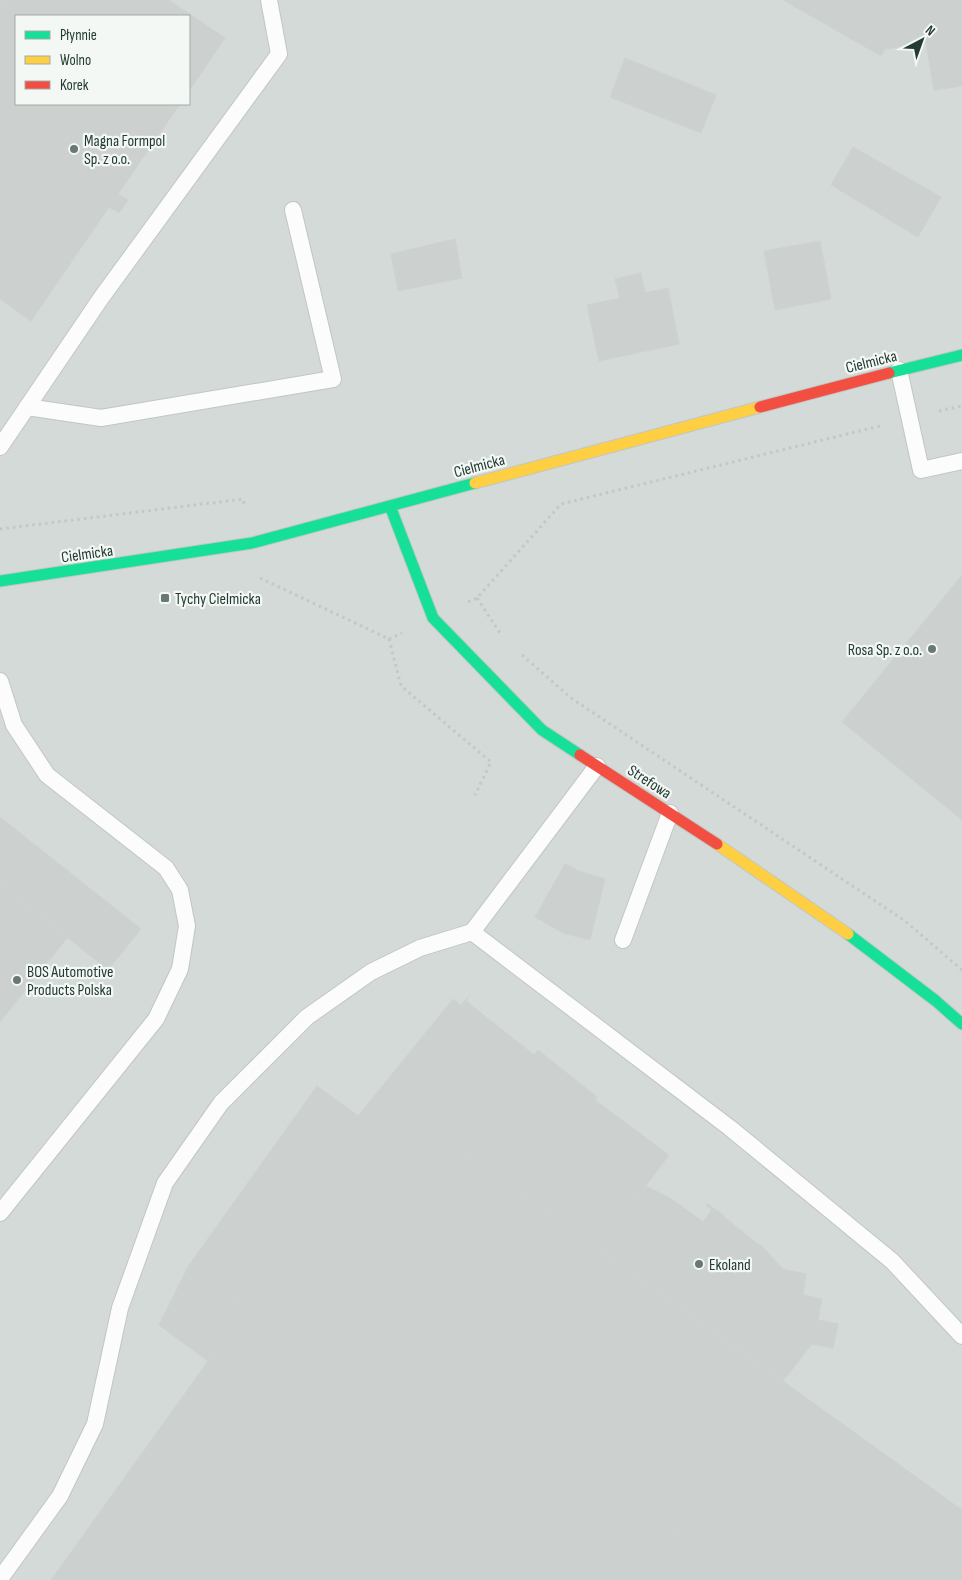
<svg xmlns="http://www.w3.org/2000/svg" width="962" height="1580" font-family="'Sofia Sans Condensed',sans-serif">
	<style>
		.built { fill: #d3dad7; fill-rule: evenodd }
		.building { fill: #ccd0ce; stroke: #ced2d0 }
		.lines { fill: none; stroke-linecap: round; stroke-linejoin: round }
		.lane-casing { stroke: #c2c6c4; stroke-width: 18 }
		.fast-casing { stroke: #c0c7c4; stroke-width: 13 }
		.slow-casing { stroke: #c0c7c4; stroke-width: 13 }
		.jam-casing { stroke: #c0c7c4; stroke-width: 13 }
		.path { stroke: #c2c9c5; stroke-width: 3; stroke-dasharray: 2.5 4; stroke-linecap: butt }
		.lane { stroke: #fbfcfb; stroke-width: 16 }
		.fast { stroke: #16e098; stroke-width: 11 }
		.slow { stroke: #ffcf43; stroke-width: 11 }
		.jam { stroke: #f24e42; stroke-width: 11 }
		.poi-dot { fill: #687873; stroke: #f3f8f5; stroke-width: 2 }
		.labels { text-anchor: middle; stroke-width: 4.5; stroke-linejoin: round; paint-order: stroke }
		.poi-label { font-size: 16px; fill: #243b34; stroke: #f3f8f5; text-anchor: start }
		.street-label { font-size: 16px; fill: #243b34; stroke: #f3f8f5 }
	</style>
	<rect width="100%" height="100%" fill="#e5e9e7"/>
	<path class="built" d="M0 0H962V1580H0ZM16 16H189V104H16Z"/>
	<path class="building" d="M0 0H169L225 38 189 91V16H16V104H180L118 194 128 200 119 213 109 207 31 321 0 299Z
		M783 0H962V37L885 49 881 56Z
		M962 37V86L934 90 926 43Z
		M625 58 716 95 701 133 610 97Z
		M853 147 941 197 918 237 831 185Z
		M455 239 462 278 398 291 391 254Z
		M820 241 831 299 775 310 764 251Z
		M641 273 645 293 668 288 679 344 599 361 587 305 620 298 615 279Z
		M962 575V820L842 722Z
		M0 817 141 929 108 970 0 883Z
		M565 864 579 871 605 879 590 940 563 933 535 917Z
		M0 883 67 938 0 1022Z
		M469 996 466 1001 534 1055 538 1050 597 1097 595 1100 669 1155 598 1249 400 1107 382 1133 358 1116 453 999 461 1005Z
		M317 1086 382 1133 400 1107 783 1381 640 1580H51L247 1307 189 1265Z
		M646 1186 670 1198 703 1222 712 1210 706 1205 707 1204 724 1215 723 1216 759 1245 760 1244 783 1269 729 1344 598 1249Z
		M189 1265 247 1307 208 1361 159 1325Z
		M783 1269 806 1274 803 1295 822 1299 818 1320 838 1324 833 1348 812 1344 783 1381 729 1344Z
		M783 1381 962 1510V1580H640Z"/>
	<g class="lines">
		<g class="lane-casing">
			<path id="lane" d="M899 370 921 470 962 461
				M27 407 101 418 333 379 293 210
				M0 447 101 298 279 54 269 0
				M0 681 14 725 47 775 166 868 180 890 187 926 180 969 156 1019 0 1213
				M472 932 597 766
				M623 940 670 813
				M0 1579 60 1496 95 1424 120 1308 165 1183 221 1103 307 1017 371 972 420 948 472 932 730 1128 892 1261 962 1336"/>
		</g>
		<g class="fast-casing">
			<path id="fast" d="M889 373 962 355
				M390 506 433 618 542 730 580 755
				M0 581 252 543 475 483
				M848 934 936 1001 962 1024"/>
		</g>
		<g class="slow-casing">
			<path id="slow" d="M475 483 760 407
				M717 844 848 934"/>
		</g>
		<g class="jam-casing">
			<path id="jam" d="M760 407 889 373
				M580 755 717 844"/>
		</g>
		<path class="path" d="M939 411 962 406
			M0 529 243 499 245 507
			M260 578 389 639
			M477 598 500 633
			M468 602 477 598 561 504 880 426
			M389 639 402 633
			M389 639 401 686 491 762 475 795
			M522 655 571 698 905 921 962 970"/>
		<use href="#lane" class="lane"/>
		<use href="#fast" class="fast"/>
		<use href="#slow" class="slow"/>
		<use href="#jam" class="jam"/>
	</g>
	<g class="poi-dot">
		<circle cx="74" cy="149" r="5"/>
		<rect x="160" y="593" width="10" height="10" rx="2.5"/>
		<circle cx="932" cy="649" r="5"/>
		<circle cx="17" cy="980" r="5"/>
		<circle cx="699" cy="1264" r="5"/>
	</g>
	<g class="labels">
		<g class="poi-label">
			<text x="84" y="146">Magna Formpol<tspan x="84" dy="18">Sp. z o.o.</tspan></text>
			<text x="175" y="604">Tychy Cielmicka</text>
			<text x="922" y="655" text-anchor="end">Rosa Sp. z o.o.</text>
			<text x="27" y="977">BOS Automotive<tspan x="27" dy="18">Products Polska</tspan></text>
			<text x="709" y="1270">Ekoland</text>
		</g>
		<g class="street-label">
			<text transform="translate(871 361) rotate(-14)" y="6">Cielmicka</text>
			<text transform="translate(479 465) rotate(-15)" y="6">Cielmicka</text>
			<text transform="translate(87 553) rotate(-8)" y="6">Cielmicka</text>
			<text transform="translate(650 781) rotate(33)" y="6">Strefowa</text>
		</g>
	</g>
	<rect x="15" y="15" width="175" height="90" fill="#f3f8f5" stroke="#a0aca8"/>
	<rect x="25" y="31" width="25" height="8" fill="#16e098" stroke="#a0aca8"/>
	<text x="60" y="40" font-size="15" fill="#243b34">Płynnie</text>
	<rect x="25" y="56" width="25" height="8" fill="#ffcf43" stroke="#a0aca8"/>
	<text x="60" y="65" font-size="15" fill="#243b34">Wolno</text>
	<rect x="25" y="81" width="25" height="8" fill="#f24e42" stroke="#a0aca8"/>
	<text x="60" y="90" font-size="15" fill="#243b34">Korek</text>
	<g transform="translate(922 40) rotate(41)" stroke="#f3f8f5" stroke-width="4" paint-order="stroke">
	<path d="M0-4L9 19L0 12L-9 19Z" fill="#243b34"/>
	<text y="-8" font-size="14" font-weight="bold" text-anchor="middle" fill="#243b34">N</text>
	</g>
</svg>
